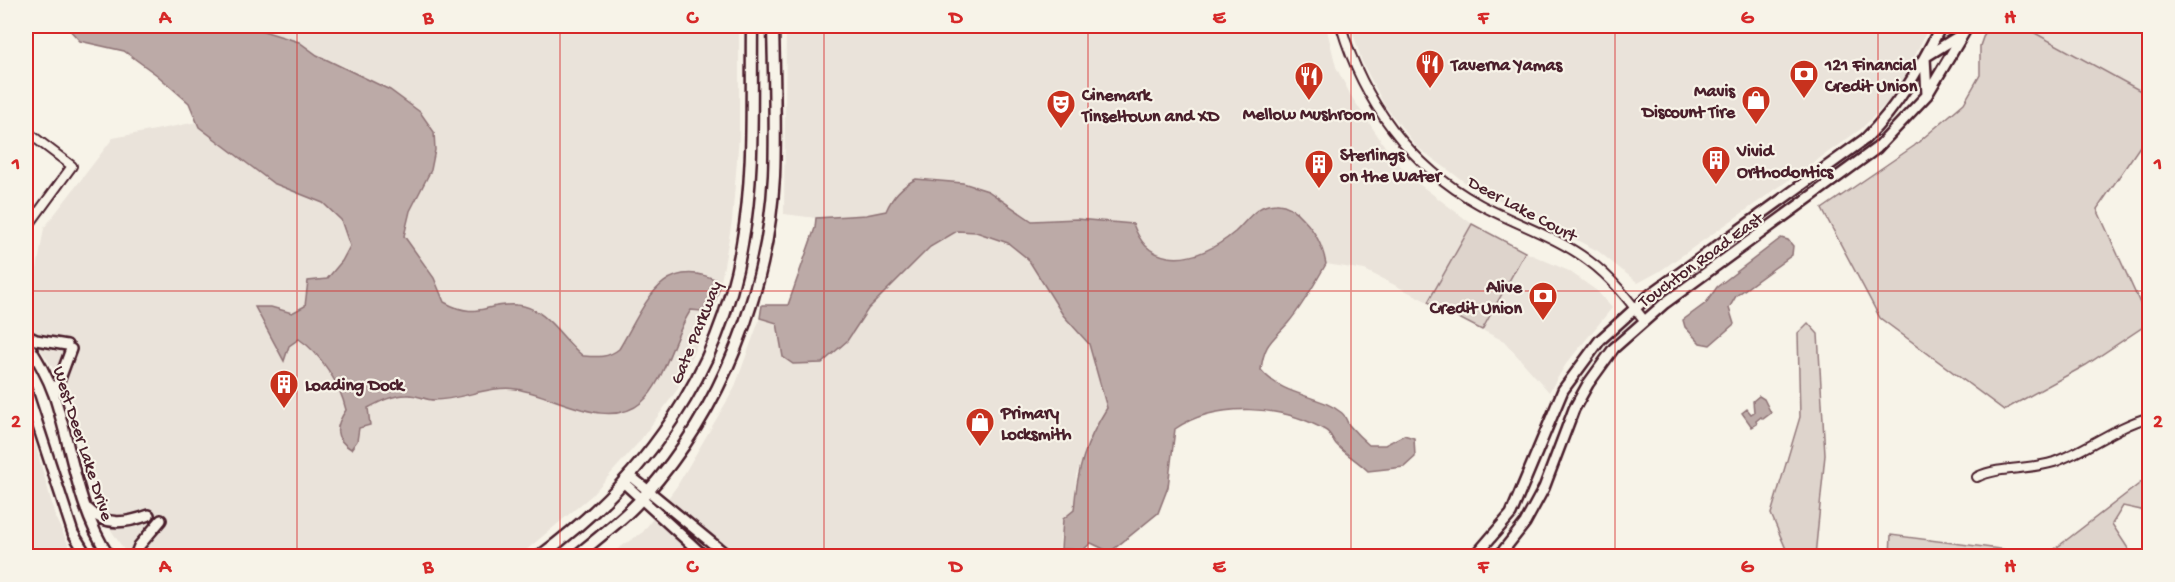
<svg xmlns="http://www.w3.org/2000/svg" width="2175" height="582" font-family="'Gochi Hand',sans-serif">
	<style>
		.built { fill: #eae3da }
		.green { fill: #ded4cc; stroke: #947a7c; stroke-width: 1.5 }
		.water { fill: #bcaaa7; stroke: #8e7275; stroke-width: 1.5 }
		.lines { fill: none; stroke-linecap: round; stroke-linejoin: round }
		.minor-casing { stroke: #4a1f2b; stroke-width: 12 }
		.tertiary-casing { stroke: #4a1f2b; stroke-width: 14 }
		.secondary-casing { stroke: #4a1f2b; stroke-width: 15 }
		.minor { stroke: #f7f3e8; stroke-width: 8 }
		.tertiary { stroke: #f7f3e8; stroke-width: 9 }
		.secondary { stroke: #f7f3e8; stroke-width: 10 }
		.grid { fill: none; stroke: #d62828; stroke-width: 1.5; stroke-opacity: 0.55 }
		.labels { text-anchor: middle; stroke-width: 4.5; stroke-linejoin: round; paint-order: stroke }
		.poi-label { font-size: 18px; font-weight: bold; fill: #4a1f2b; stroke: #f7f3e8; text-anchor: start }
		.street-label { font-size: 18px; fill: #4a1f2b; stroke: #f7f3e8 }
		.neatline { fill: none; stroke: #d62828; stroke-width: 2 }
		.grid-label { font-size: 20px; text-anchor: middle; font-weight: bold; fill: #d62828 }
	</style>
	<rect width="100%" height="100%" fill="#f7f3e8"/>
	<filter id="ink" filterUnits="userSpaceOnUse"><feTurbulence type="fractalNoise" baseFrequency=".0167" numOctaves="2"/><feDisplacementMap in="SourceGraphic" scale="12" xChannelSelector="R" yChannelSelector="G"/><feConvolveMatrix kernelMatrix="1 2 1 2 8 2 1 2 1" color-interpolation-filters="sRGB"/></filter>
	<g filter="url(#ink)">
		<path class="built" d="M247 26H739V136L732 221 721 282 702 333 677 390 639 442 591 496 519 556H128L109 527 89 480 64 385 27 329 44 228 113 138 386 86 363 78 348 68 317 55 299 42Z
			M786 26H1326L1336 67 1351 96 1388 151 1411 178 1472 224 1428 302 1365 270 1326 264 1323 249 1256 210 1235 232 1208 250 1180 259 1159 255 1140 242 1133 224 1077 219 1032 221 988 191 963 183 930 180 897 194 891 199 886 211 866 215 816 218 784 214Z
			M1351 26H1929L1907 73 1891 99 1861 129 1660 271 1638 283 1598 251 1466 183 1417 147 1385 106 1362 62Z
			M2022 26H2125L2149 35V95Z
			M957 231 976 232 1008 243 1028 259 1063 315 1089 343 1107 408 1095 427 1076 475 1074 511 1060 538 1058 556H607L643 532 677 486 734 389 760 318 777 323 783 357 847 341 868 309 899 276 930 247Z
			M1525 252 1569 271 1597 291 1612 308 1566 364 1549 392 1504 341 1482 330Z
			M26 412 57 521 74 556H26Z"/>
		<path class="green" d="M1987 26H2022L2150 96 2149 133 2097 209 2149 323 2086 365 2004 410 1880 318 1822 209 1914 146 1964 103 1980 75V46Z
			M1472 224 1525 252 1482 330 1428 302Z
			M1808 323 1818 334 1825 455 1815 556H1789L1771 514 1800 417 1798 333Z
			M2143 481 2149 482V523L2141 510 2123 506 2112 524 2133 556H1890L1891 535 2047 555Z"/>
		<path class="water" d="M66 26H247L299 42 317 55 390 90 420 112 434 132 435 150 431 170 410 211 404 236 434 278 444 302C478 321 485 302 517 305 547 307 562 340 583 356 597 357 608 358 619 349 645 306 661 252 721 282L712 312 691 310C673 336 665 382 642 402 607 432 556 395 516 389 490 385 461 400 434 400 425 400 416 394 407 395 393 395 381 401 368 408L370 425 359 428 357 441 351 449C333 438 335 426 346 410 340 384 321 354 299 339L289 346 284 361 255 307H271L292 313 305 306 308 281 327 279 342 261 350 246 341 220 323 203 273 183 199 127 189 103 157 75 124 51 80 41Z
			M916 179 963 183 988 191 1032 221 1077 219 1133 224C1140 242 1148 253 1168 257 1192 261 1217 247 1235 232 1248 220 1256 204 1276 204 1287 203 1297 212 1303 219 1315 231 1323 247 1326 264 1317 280 1300 309 1288 323 1272 341 1264 343 1261 370 1285 398 1317 393 1342 413 1346 416 1346 421 1349 425 1355 432 1362 439 1369 445H1385L1404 435 1414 438 1415 457 1404 467 1368 471C1358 461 1345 454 1336 444 1332 439 1331 433 1325 430 1283 405 1216 401 1175 429L1168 487 1158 513 1110 552 1091 543 1083 550 1061 549 1063 519 1074 510C1077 470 1085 443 1107 408L1089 344 1063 315 1028 259 1008 243 976 232 957 231 930 247 868 309 847 341 822 363 793 364 783 357 777 323 760 318 762 305H788L815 228 816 218 866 215 886 211C892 197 902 186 916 179Z
			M1781 238 1788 240 1793 246 1792 255 1736 296 1729 308 1734 324 1710 345 1700 343 1685 327 1683 320 1706 303 1717 287Z
			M1759 396 1764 399 1771 413 1763 419 1761 417 1756 421 1757 424 1752 427 1742 413 1747 409 1751 414 1754 412 1753 401Z"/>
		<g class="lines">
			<g class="minor-casing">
				<path id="minor" d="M1341 26C1363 101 1410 166 1479 204 1515 224 1556 236 1589 261 1611 277 1628 299 1644 320
					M26 131 72 166 26 229
					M26 208 36 215
					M1977 477C2000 466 2029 470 2054 462 2088 450 2114 427 2150 417"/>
			</g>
			<g class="tertiary-casing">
				<path id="tertiary" d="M1927 95 1925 57 1959 36
					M26 335 36 340 67 345
					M26 341C37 359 47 375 54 395 72 449 77 508 109 556
					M26 389 73 533 87 556
					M54 395 71 349
					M629 475 728 556
					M623 482 704 556
					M88 509C106 527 127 523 149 515
					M135 556 139 546 161 520
					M1475 556 1511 514 1563 390 1600 340 1651 294 1865 139C1899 106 1920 67 1941 26
					M1499 556 1525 523 1544 488 1574 409 1588 384 1614 348 1665 303 1877 148 1927 95 1968 26"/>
			</g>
			<g class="secondary-casing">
				<path id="secondary" d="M540 556C645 479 720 374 742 244 755 172 751 98 752 26
					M576 556C599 537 624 519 644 496 722 410 768 291 774 176 776 126 774 76 773 26"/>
			</g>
			<use href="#minor" class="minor"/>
			<use href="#tertiary" class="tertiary"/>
			<use href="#secondary" class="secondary"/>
		</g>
	</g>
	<path class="grid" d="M297 26V556M560 26V556M824 26V556M1088 26V556M1351 26V556M1615 26V556M1878 26V556M26 291H2150"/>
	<defs>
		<g id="restaurant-pin" transform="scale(1.5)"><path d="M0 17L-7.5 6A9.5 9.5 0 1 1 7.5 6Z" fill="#c8321e" stroke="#f7f3e8"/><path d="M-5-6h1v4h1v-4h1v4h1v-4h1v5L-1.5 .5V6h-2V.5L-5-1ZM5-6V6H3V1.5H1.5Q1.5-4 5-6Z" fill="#fff"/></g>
		<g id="bank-pin" transform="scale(1.5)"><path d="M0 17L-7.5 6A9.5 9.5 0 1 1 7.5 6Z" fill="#c8321e" stroke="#f7f3e8"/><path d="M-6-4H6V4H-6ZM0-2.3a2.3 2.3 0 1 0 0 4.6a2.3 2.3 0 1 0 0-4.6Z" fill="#fff"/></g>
		<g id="shop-pin" transform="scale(1.5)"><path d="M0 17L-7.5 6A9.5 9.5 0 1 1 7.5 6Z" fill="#c8321e" stroke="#f7f3e8"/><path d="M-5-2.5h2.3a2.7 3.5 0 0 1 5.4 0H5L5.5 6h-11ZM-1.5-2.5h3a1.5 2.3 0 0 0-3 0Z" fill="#fff"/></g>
		<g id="theatre-pin" transform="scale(1.5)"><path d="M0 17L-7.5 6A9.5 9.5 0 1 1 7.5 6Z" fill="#c8321e" stroke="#f7f3e8"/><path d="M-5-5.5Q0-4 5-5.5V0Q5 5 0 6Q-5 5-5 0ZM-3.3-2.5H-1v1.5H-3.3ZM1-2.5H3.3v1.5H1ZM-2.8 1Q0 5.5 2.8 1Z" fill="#fff"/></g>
		<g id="building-pin" transform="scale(1.5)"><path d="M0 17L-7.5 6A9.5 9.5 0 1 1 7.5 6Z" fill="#c8321e" stroke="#f7f3e8"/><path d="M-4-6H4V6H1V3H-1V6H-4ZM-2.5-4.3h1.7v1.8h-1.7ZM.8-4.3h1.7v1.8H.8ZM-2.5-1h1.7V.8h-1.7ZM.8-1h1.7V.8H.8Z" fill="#fff"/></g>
	</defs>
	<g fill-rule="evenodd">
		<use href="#restaurant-pin" x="1430" y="64"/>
		<use href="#bank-pin" x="1804" y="74"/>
		<use href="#restaurant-pin" x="1309" y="76"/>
		<use href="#shop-pin" x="1756" y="100"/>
		<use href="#theatre-pin" x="1061" y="104"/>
		<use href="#building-pin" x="1716" y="160"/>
		<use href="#building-pin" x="1319" y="164"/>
		<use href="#bank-pin" x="1543" y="296"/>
		<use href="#building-pin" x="284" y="384"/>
		<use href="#shop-pin" x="980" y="422"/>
	</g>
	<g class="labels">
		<g class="poi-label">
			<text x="1451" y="70">Taverna Yamas</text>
			<text x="1825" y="70">121 Financial<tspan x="1825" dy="21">Credit Union</tspan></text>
			<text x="1735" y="96" text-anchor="end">Mavis<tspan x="1735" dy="21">Discount Tire</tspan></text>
			<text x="1082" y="100">Cinemark<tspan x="1082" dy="21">Tinseltown and XD</tspan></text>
			<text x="1309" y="119" text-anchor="middle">Mellow Mushroom</text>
			<text x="1737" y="156">Vivid<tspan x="1737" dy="21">Orthodontics</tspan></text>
			<text x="1340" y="160">Sterlings<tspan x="1340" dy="21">on the Water</tspan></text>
			<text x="1522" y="292" text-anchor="end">Alive<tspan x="1522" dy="21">Credit Union</tspan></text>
			<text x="305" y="390">Loading Dock</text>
			<text x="1001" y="418">Primary<tspan x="1001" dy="21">Locksmith</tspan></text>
		</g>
		<g class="street-label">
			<text transform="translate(1523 208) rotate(28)" y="6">Deer Lake Court</text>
			<text transform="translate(1700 259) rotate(-36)" y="6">Touchton Road East</text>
			<text transform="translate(695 332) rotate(-68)" y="6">Gate Parkway</text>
			<text transform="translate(84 443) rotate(72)" y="6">West Deer Lake Drive</text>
		</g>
	</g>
	<rect width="2175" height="582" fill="none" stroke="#f7f3e8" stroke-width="66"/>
	<rect x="33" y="33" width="2109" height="516" class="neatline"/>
	<g class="grid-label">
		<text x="165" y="23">A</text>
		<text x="428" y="23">B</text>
		<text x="692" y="23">C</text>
		<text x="956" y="23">D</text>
		<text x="1219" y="23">E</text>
		<text x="1483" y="23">F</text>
		<text x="1747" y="23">G</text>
		<text x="2010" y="23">H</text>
		<text x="16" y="169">1</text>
		<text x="2158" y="169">1</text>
		<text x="16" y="427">2</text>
		<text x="2158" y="427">2</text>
		<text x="165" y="572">A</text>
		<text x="428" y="572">B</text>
		<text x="692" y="572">C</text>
		<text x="956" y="572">D</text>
		<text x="1219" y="572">E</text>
		<text x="1483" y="572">F</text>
		<text x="1747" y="572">G</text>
		<text x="2010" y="572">H</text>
	</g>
</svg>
